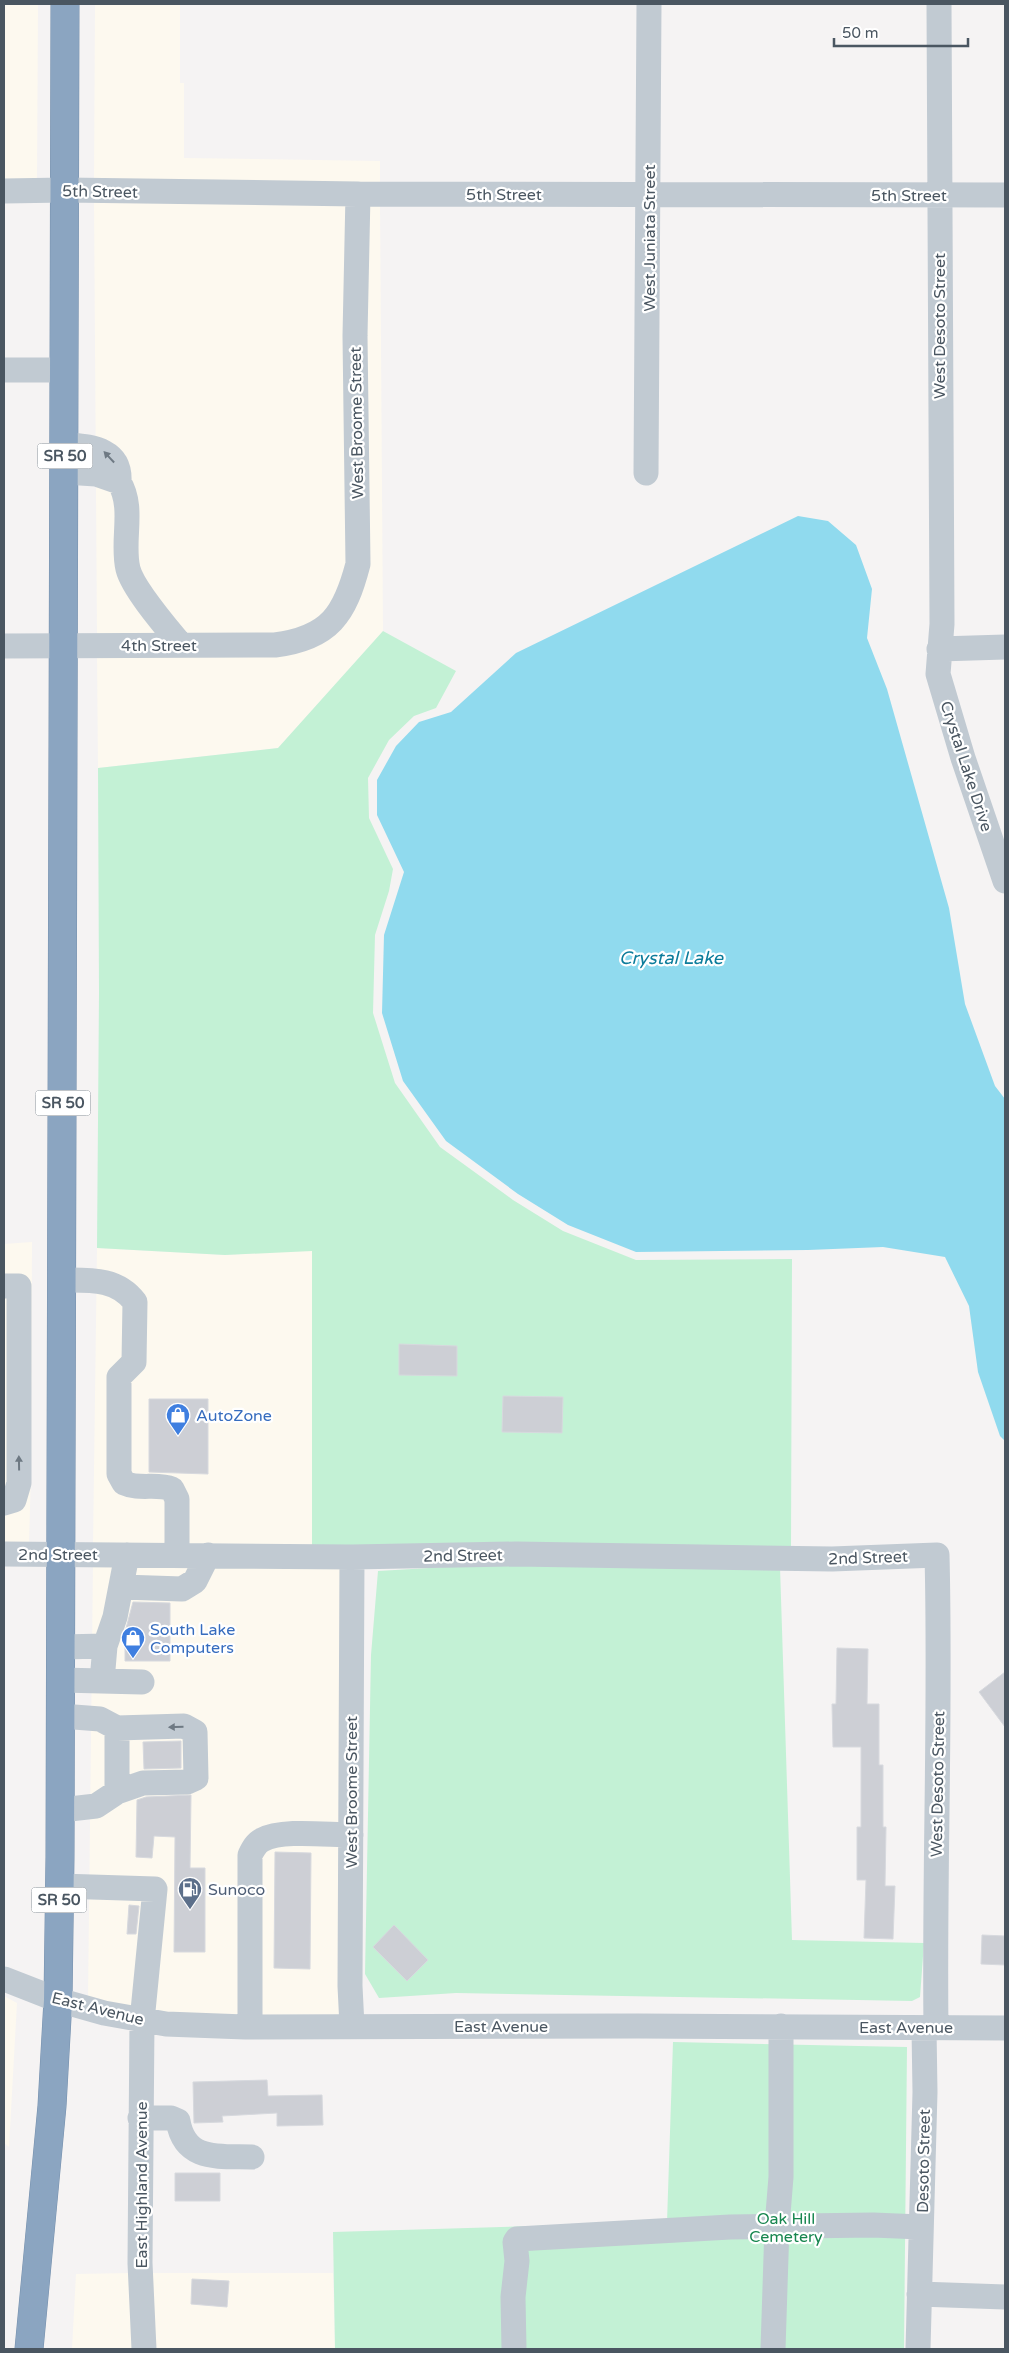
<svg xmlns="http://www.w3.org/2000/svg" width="1009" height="2353" font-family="'Varela Round',sans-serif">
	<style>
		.commercial { fill: #fdf9ef }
		.green { fill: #c3f1d5 }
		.water { fill: #90daee }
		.building { fill: #cdcfd5; stroke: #d7d9de }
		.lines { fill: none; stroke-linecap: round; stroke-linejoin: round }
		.highway-casing { stroke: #7690ad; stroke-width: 29 }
		.minor { stroke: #c1cad2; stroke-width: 25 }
		.highway { stroke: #8ba5c1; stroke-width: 28 }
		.oneway { fill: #6e7983 }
		.labels { text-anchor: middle; stroke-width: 4.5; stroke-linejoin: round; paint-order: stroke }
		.shield { fill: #fff; stroke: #808990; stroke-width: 1 }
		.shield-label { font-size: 15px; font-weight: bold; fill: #4a5661 }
		.street-label { font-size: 16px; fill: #4a5661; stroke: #fff }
		.shop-label { font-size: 16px; fill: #366cbe; stroke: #fff; text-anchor: start }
		.service-label { font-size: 16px; fill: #4e5e75; stroke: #fff; text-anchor: start }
		.park-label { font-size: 16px; fill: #17864f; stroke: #fff }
		.water-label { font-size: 18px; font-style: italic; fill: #0c7c9b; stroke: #fff }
	</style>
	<rect width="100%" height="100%" fill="#f5f3f3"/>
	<path class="commercial" d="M4 4H38L37 181 4 182Z
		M95 4H180V83H184V158L380 161V185L94 182Z
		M94 200 347 203 348 563 341 589 321 620 290 634 97 636Z
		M368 203H380L383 631 278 748 98 768 97 654 318 644 326 641V639L348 617 366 336Z
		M32 1242 31 1471 29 1545 4 1543V1244Z
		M97 1248 225 1255 312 1250V1547L93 1545Z
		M93 1563 342 1566 340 2017 167 2015 88 1999Z
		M4 1996 17 2003 9 2147 4 2143Z
		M130 2273 134 2349H72L76 2274Z
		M151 2273H333L335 2349H154Z"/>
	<path class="green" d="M383 631 456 671 436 708 414 716 389 740 368 778 369 818 393 869 389 891 375 935 373 1013 395 1083 440 1147 513 1200 563 1231 636 1260 792 1259 791 1549 312 1547V1251L225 1255 97 1248 99 993 98 768 278 748Z
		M516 1563 780 1567 792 1940 924 1943 920 1997 912 2001 456 1993 379 1998 365 1974 371 1655 378 1571Z
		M673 2042 907 2047 904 2349H335L333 2232 667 2222Z"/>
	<path class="water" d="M798 516 828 521 856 545 872 589 867 638 887 689 949 908 965 1004 995 1086 1005 1099V1441L1000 1436 978 1372 969 1306 945 1257 883 1247 808 1250 636 1252 568 1225 518 1194 446 1141 403 1081 382 1013 384 935 404 872 377 815V780L396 746 419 722 451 712 516 653Z"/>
	<path class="building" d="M399 1344 457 1346V1376L399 1375Z
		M503 1396 563 1397 562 1433 502 1432Z
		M149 1399H208V1474L149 1472Z
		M133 1602 170 1603V1661H125V1632Z
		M837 1648 868 1649 867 1704H879V1765H883V1827H886L885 1886H895L893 1939 864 1938 866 1880H857V1827H861V1747H833L832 1704H836Z
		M1005 1672V1727L979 1692Z
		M181 1741V1768L144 1769 143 1742Z
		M191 1795 190 1868H205V1952H174L175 1837 154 1836 152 1858 136 1857 137 1800 146 1797Z
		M275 1852 311 1853 310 1969 274 1968Z
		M129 1905 139 1906 136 1934H127Z
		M394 1925 428 1960 407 1981 373 1947Z
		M982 1935 1005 1936V1965L981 1964Z
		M267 2080 268 2096 322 2095 323 2125 277 2126V2113L222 2116 223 2122 194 2123 193 2082Z
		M175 2173H220V2201H175Z
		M192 2279 229 2281 227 2307 191 2304Z"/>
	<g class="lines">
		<g class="highway-casing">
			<path id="highway" d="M29 2349 52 2106 58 2000 60 1857 65 4"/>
		</g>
		<path class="minor" d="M939 4 942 624 938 674 963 758 1005 881
			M4 191 65 190 358 194 1005 195
			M4 370H65
			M65 444C90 447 121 448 119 482L96 474 65 472
			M646 473 649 4
			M119 482C135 508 121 541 128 569 133 589 167 628 181 645
			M4 646 275 645C330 638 345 614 358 564L355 336 358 194
			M939 649 1005 647
			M62 1280C90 1280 117 1278 135 1302L134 1362 119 1377V1474L124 1483C139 1490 157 1483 172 1489L177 1499V1555
			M4 1286H19V1483L14 1500 4 1503
			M4 1554 352 1557 516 1554 832 1559 937 1555C941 1713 934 1870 936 2028
			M122 1587 182 1589 195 1581 208 1555
			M61 1647 105 1646
			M61 1680 142 1682
			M102 1681 105 1646 115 1617 127 1555
			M117 1792V1728
			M61 1810 96 1806 117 1792 143 1783 187 1782 196 1778 195 1732 184 1726 117 1728 100 1719 61 1716
			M60 1886 155 1889 142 2021 140 2263 144 2349
			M4 1979 58 2000 104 2013 166 2024 245 2027 638 2026 1005 2028
			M352 2026 350 1986 352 1557
			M250 2027V1855C253 1849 256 1843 262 1840 282 1829 327 1835 351 1835
			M140 2118H171L178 2121C185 2162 219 2156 252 2157
			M919 2294 1005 2297
			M514 2349 513 2297 517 2261 515 2242 517 2239 730 2227 873 2225 921 2227
			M773 2349 777 2226 781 2177V2026
			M918 2349 925 2092 924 2028"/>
		<use href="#highway" class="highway"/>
	</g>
	<defs><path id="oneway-solid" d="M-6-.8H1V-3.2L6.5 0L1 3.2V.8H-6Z" transform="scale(1.25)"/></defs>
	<g class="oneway">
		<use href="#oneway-solid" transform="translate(109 457) rotate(-133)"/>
		<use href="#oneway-solid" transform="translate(19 1463) rotate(-91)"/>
		<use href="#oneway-solid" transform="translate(176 1727) rotate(179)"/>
	</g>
	<defs>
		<g id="shop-pin" transform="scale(1.25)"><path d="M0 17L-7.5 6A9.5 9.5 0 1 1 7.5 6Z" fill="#3f7fe0" stroke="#fff"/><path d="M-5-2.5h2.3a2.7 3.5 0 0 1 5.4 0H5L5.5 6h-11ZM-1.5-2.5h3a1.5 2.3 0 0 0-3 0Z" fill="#fff"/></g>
		<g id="fuel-pin" transform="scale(1.25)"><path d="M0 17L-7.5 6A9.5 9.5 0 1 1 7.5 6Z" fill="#5c6f8a" stroke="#fff"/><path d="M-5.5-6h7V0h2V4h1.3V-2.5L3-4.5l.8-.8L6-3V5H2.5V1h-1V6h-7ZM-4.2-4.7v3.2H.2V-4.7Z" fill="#fff"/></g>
	</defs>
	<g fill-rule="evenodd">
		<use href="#shop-pin" x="178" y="1415"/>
		<use href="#shop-pin" x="133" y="1638"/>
		<use href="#fuel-pin" x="190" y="1889"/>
	</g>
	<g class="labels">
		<g class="shield">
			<rect x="37.5" y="443.5" width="55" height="25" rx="4"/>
			<rect x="35.5" y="1090.5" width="55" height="25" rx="4"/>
			<rect x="31.5" y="1887.5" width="55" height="25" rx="4"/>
		</g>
		<g class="shield-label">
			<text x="65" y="461">SR 50</text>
			<text x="63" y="1108">SR 50</text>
			<text x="59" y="1905">SR 50</text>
		</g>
		<g class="street-label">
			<text transform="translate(100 191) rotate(1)" y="6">5th Street</text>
			<text x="504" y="200">5th Street</text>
			<text x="909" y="201">5th Street</text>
			<text transform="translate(649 238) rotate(-90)" y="6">West Juniata Street</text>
			<text transform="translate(939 326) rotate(-90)" y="6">West Desoto Street</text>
			<text transform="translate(356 423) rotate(-91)" y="6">West Broome Street</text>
			<text x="159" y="651">4th Street</text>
			<text transform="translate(967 766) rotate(72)" y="6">Crystal Lake Drive</text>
			<text x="58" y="1560">2nd Street</text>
			<text transform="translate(463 1555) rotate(-1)" y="6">2nd Street</text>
			<text transform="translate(868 1557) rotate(-2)" y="6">2nd Street</text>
			<text transform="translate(937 1784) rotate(-89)" y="6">West Desoto Street</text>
			<text transform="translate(351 1792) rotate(-90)" y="6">West Broome Street</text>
			<text transform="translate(98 2008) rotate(14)" y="6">East Avenue</text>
			<text x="501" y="2032">East Avenue</text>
			<text x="906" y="2033">East Avenue</text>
			<text transform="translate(923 2161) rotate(-89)" y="6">Desoto Street</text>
			<text transform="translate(141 2185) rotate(-90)" y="6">East Highland Avenue</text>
		</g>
		<g class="shop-label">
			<text x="196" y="1421">AutoZone</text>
			<text x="150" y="1635">South Lake<tspan x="150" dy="18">Computers</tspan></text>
		</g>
		<g class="service-label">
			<text x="208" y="1895">Sunoco</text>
		</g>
		<g class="park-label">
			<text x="786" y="2224">Oak Hill<tspan x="786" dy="18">Cemetery</tspan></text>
		</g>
		<g class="water-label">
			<text x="671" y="964">Crystal Lake</text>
		</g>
	</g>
	<rect width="1009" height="2353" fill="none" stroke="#4a5661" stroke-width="10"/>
	<path d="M834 38v8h134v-8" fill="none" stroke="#4a5661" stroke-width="2.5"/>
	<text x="842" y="38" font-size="15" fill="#4a5661" stroke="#ffffff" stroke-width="4" paint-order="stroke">50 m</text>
</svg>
